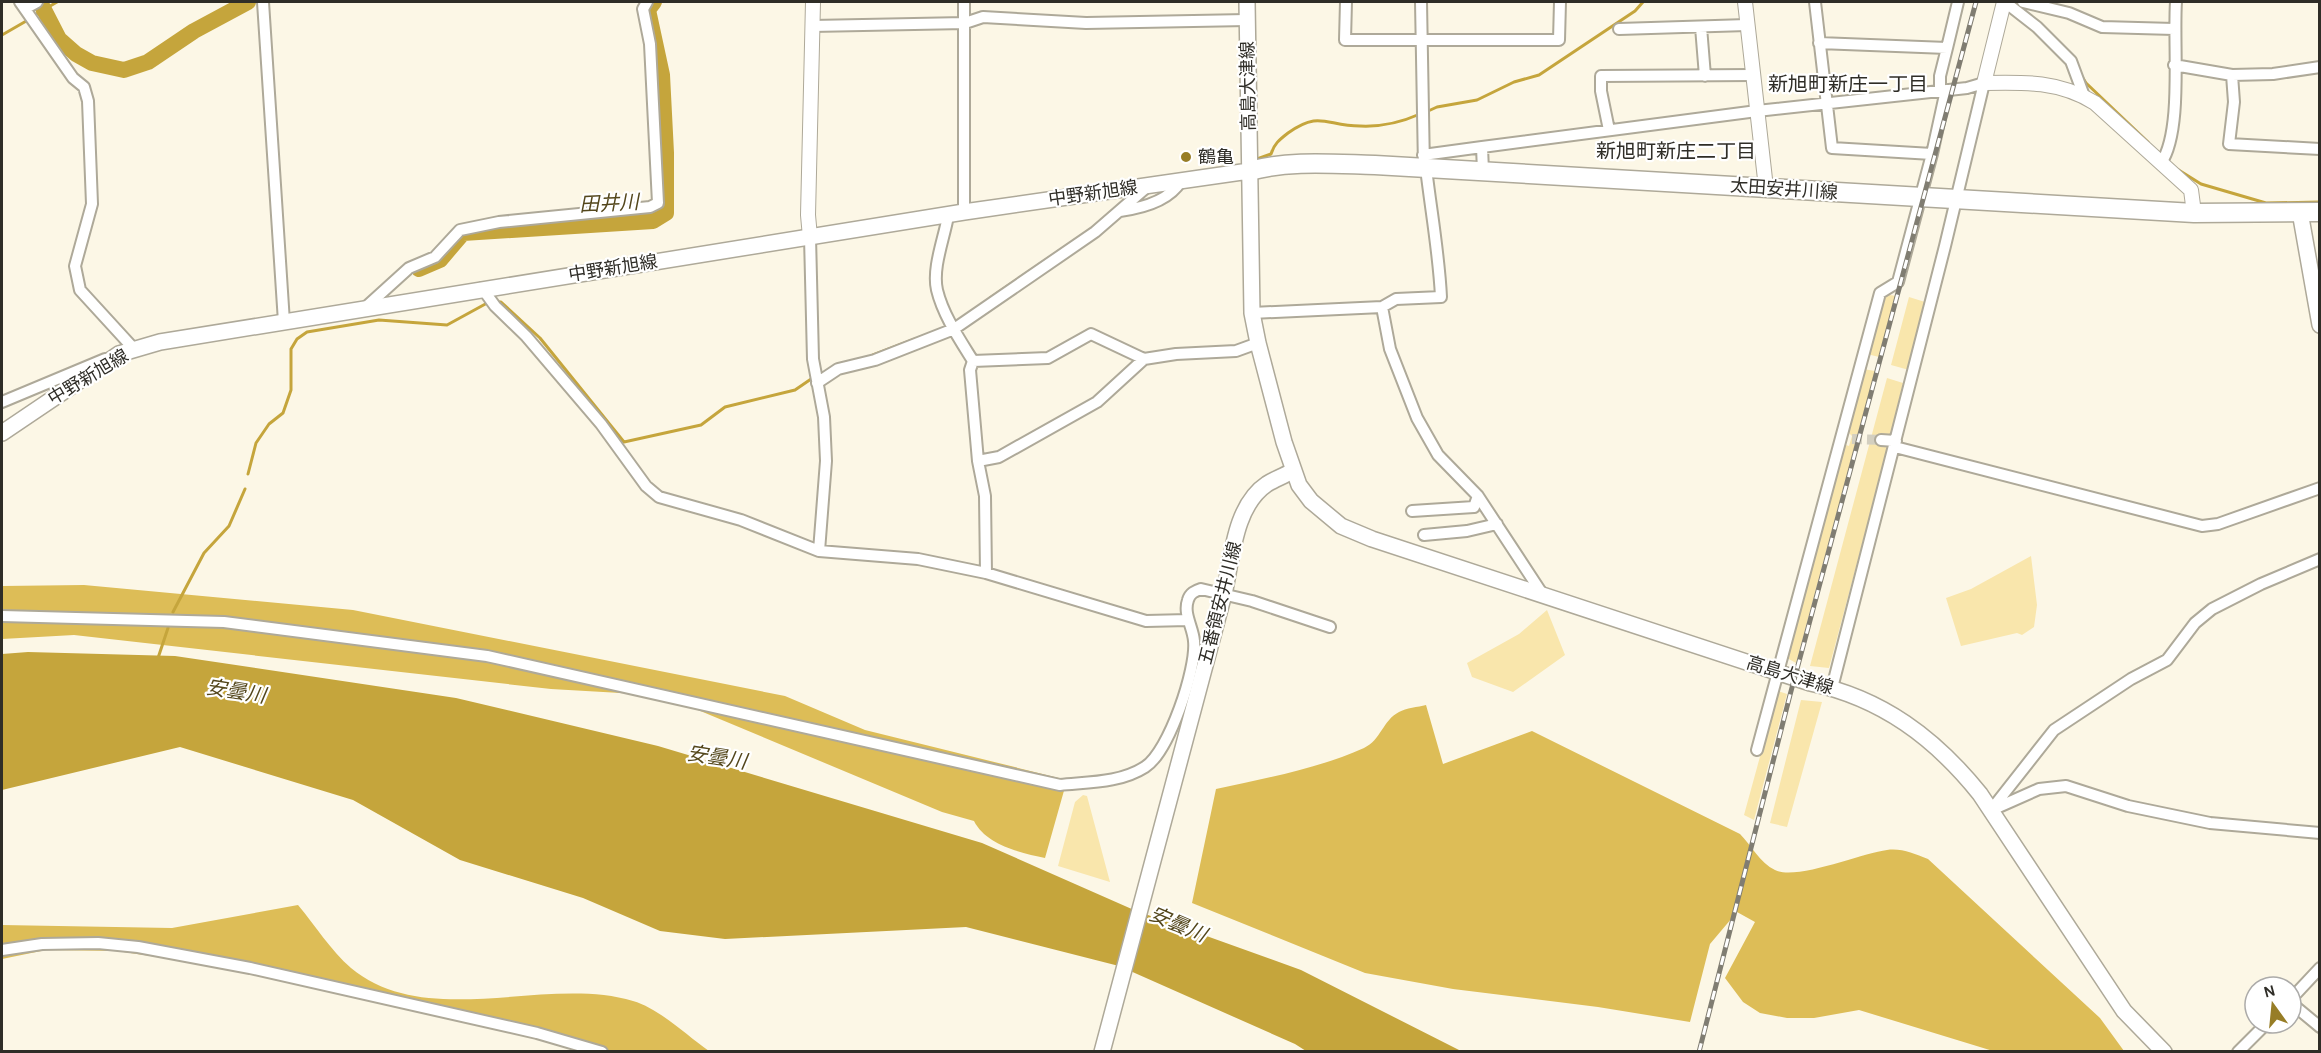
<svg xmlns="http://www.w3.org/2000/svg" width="2321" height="1053" font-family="Karla,'Noto Sans JP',sans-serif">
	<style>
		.green { fill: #f9e6ac }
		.forest { fill: #ddbd57 }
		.water { fill: #c5a53c }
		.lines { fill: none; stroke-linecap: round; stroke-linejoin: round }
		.stream { stroke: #c5a53c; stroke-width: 3 }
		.river { stroke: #c5a53c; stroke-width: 16 }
		.minor-tunnel { stroke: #d3cfc0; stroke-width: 10; stroke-dasharray: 10 5; stroke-linecap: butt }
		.minor-casing { stroke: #aea999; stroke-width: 14 }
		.tertiary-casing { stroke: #aea999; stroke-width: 16 }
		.secondary-casing { stroke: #aea999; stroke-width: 18 }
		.primary-casing { stroke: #aea999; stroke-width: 21 }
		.minor { stroke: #fff; stroke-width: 10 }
		.tertiary { stroke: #fff; stroke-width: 14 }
		.secondary { stroke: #fff; stroke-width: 15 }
		.primary { stroke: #fff; stroke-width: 18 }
		.rail-casing { stroke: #807d72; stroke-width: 5 }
		.rail { stroke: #fff; stroke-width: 3; stroke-dasharray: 9; stroke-linecap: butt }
		.poi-dot { fill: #977d26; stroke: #fff; stroke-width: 2 }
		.labels { text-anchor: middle; stroke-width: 4.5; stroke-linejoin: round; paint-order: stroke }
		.street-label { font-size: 18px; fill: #2f2d27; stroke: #fff }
		.poi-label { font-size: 18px; fill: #2f2d27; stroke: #fff; text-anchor: start }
		.neighbourhood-label { font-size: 20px; fill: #2f2d27; stroke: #fff }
		.water-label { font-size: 20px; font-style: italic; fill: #54471c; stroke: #fff }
	</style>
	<rect width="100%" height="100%" fill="#fcf7e6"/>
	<path class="green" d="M1883 294 1896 296 1879 357 1867 354Z
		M1909 297 1925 302 1909 370 1891 365Z
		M1863 369 1875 371 1796 663 1787 658 1843 444 1849 446 1852 436 1847 431Z
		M1887 378 1903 383 1890 437 1881 436 1879 446 1888 447 1829 668 1810 666Z
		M2031 556 2037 605 2034 627 2022 635 2017 633 1961 646 1946 598 1971 589Z
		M1547 610 1565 655 1513 692 1472 677 1467 663 1519 634Z
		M1778 691 1787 694 1754 820 1744 815Z
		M1801 700 1822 702 1787 827 1770 823Z
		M1083 795 1087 796 1110 882 1058 866 1075 802Z"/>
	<path class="forest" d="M84 585 353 610 785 696 865 730 1067 780 1045 858C1021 853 986 845 974 821L942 812 698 710 638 694 551 689 74 635 2 639V586Z
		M1426 705 1443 764 1532 731 1740 834C1751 845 1760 863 1775 870 1796 881 1862 853 1887 850 1902 848 1914 854 1928 859L2100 1018 2124 1051H1993L1859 1010 1814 1018H1787L1760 1013 1743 1002 1725 978 1755 922 1737 912 1710 944 1690 1022 1598 1007 1453 989 1365 973 1192 903 1216 789C1266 778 1317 769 1364 748 1381 740 1383 720 1399 712 1406 708 1418 707 1426 705Z
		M298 905C315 925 331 951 351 968 427 1031 546 975 633 1001 660 1009 686 1035 709 1051H601L305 979 117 951 46 950 2 959V925L172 928Z"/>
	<path class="water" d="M28 652 175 656 456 698 658 746 982 843 1134 910 1301 970 1461 1051H1306L1295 1044 1119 966 966 927 725 939 660 931 583 898 460 860 353 800 180 747 2 790V654Z"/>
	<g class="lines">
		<path class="stream" d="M33 16 57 2
			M2 35 28 20
			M2081 75 2086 83 2148 142
			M1426 112 1437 107 1477 100 1514 82 1539 75 1635 11 1643 2
			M1257 159 1271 154C1274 144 1279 140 1288 133 1320 110 1326 126 1360 126 1380 127 1402 122 1420 114
			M2177 169 2201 184 2266 203 2320 202
			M990 298 1094 227
			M496 302H501L540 338 624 442 701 425 725 407 795 390 814 377
			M873 355 915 339
			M248 474 256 443 269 424 283 413 291 390V349L297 339 307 332 379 320 447 325 489 302
			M173 612 204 553 229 526 245 489
			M158 658 168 628"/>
		<path class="river" d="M40 2 59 39 76 54 92 63 124 70 148 62 194 31 248 2
			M419 269 440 260 463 233 653 221 666 213V153L662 75 648 10 654 2"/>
		<path class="minor-tunnel" d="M1852 439 1881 440"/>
		<g class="minor-casing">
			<path id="minor" d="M20 2 73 78 84 87 88 101 92 204 75 266 80 290 134 349
				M263 2 284 322
				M1346 2 1345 40H1559L1560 2
				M1421 2 1424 168
				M1815 2 1832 148 1932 154 1946 90
				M2005 2 2037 27 2071 61 2084 96
				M2023 2 2069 13 2102 27 2174 29
				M26 8 37 2
				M812 26 965 23 983 17 1086 23 1247 20
				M1701 27 1705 76
				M1619 29 1747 25
				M1819 43 1947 48 1958 2
				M2174 65 2232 75 2273 74 2320 67
				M2232 75 2234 102 2229 144 2320 149
				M1940 89V76L1947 48
				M1609 130 1601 91V76L1753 75
				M1423 155 1482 147
				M2161 163C2183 131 2173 44 2176 2
				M1483 171 1482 147 1757 111 1967 88 1984 83
				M1120 211C1143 208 1169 201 1181 181
				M964 212V2
				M948 216C944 239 932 268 937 290 943 315 960 340 973 361L970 370 978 461 985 496 986 573
				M810 237 813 359 824 417 826 461 819 551
				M482 288 495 306 526 336 601 424 646 486 659 497 741 520 819 551 918 559 986 573 1146 621 1188 620
				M366 307 409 268 435 257 460 230 499 222 650 207 658 203 650 44 643 9 647 2
				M1382 307 1390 349 1417 418 1438 455 1478 496 1543 595
				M1252 313 1382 307 1396 299 1441 297C1439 254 1431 211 1426 168
				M973 361 1048 358 1091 334 1144 359
				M817 383 838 369 875 360 954 329 1095 232 1148 186
				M2 402 105 359
				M1881 440 1896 441
				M1895 447 2202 526 2218 524 2320 488
				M978 461 999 457 1097 402 1144 359 1176 354 1236 351 1258 343
				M1412 511 1474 507 1478 496
				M1424 535 1467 531 1497 524
				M2 616 224 622 487 656 1060 785C1089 782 1120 783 1145 767 1169 752 1197 668 1194 641 1193 627 1183 614 1188 600 1190 593 1195 591 1201 589L1252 601 1330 627
				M1832 688 1945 246 1984 83
				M1757 750 1880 293 1898 282 1932 154
				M1994 809 2039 789 2066 786 2128 806 2210 823 2320 833
				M1991 810 2054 730 2131 679 2167 660 2195 623 2212 609 2261 584 2320 559
				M2 950 42 944 98 943 138 947 250 968 537 1033 602 1052
				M2291 999 2320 968
				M2291 1003 2320 1027
				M2238 1052 2267 1023"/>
		</g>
		<g class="tertiary-casing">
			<path id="tertiary" d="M1745 2 1766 188
				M2004 2 1984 83C2024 82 2060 81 2095 103L2191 190 2194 213
				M810 237 808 215 813 2"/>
		</g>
		<g class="secondary-casing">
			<path id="secondary" d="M1247 2 1252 313 1258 343 1284 442 1299 485 1311 501 1341 526 1372 539 1810 683C1882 698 1935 738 1980 794L2124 1011 2164 1052
				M2300 212 2320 325
				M2 433 119 354 160 342 964 212 1249 171
				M1102 1052 1224 594C1232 559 1234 506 1267 484 1275 479 1284 476 1292 471"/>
		</g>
		<g class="primary-casing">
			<path id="primary" d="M1249 171C1289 160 1333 164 1375 165L2194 213 2320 212"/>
		</g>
		<use href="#minor" class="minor"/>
		<use href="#tertiary" class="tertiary"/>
		<use href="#secondary" class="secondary"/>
		<use href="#primary" class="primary"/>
		<g class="rail-casing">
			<path id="rail" d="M1699 1052 1790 695 1976 2"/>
		</g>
		<use href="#rail" class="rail"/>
	</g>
	<circle class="poi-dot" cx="1186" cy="157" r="6"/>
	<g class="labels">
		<g class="street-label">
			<text transform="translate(1248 86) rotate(-91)" y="6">高島大津線</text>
			<text transform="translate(1784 189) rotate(4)" y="6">太田安井川線</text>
			<text transform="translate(1093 193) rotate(-8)" y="6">中野新旭線</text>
			<text transform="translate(613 268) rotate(-9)" y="6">中野新旭線</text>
			<text transform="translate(88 377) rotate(-31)" y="6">中野新旭線</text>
			<text transform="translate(1220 603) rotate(-76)" y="6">五番領安井川線</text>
			<text transform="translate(1790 675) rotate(17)" y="6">高島大津線</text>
		</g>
		<g class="poi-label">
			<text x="1198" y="163">鶴亀</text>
		</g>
		<g class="neighbourhood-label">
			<text x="1848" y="91">新旭町新庄一丁目</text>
			<text x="1676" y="158">新旭町新庄二丁目</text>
		</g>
		<g class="water-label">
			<text transform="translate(609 203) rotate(-3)" y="7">田井川</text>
			<text transform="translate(236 691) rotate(9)" y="7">安曇川</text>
			<text transform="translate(717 757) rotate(9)" y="7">安曇川</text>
			<text transform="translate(1178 924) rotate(23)" y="7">安曇川</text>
		</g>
	</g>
	<rect width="2321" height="1053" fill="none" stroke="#2f2d27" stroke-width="6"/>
	<g transform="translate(2273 1005) rotate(345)"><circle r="28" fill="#ffffff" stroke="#acaba9" stroke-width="1.5"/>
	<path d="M0-4.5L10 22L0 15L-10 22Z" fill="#977d26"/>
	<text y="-9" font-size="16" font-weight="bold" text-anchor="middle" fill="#2f2d27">N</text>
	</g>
</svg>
